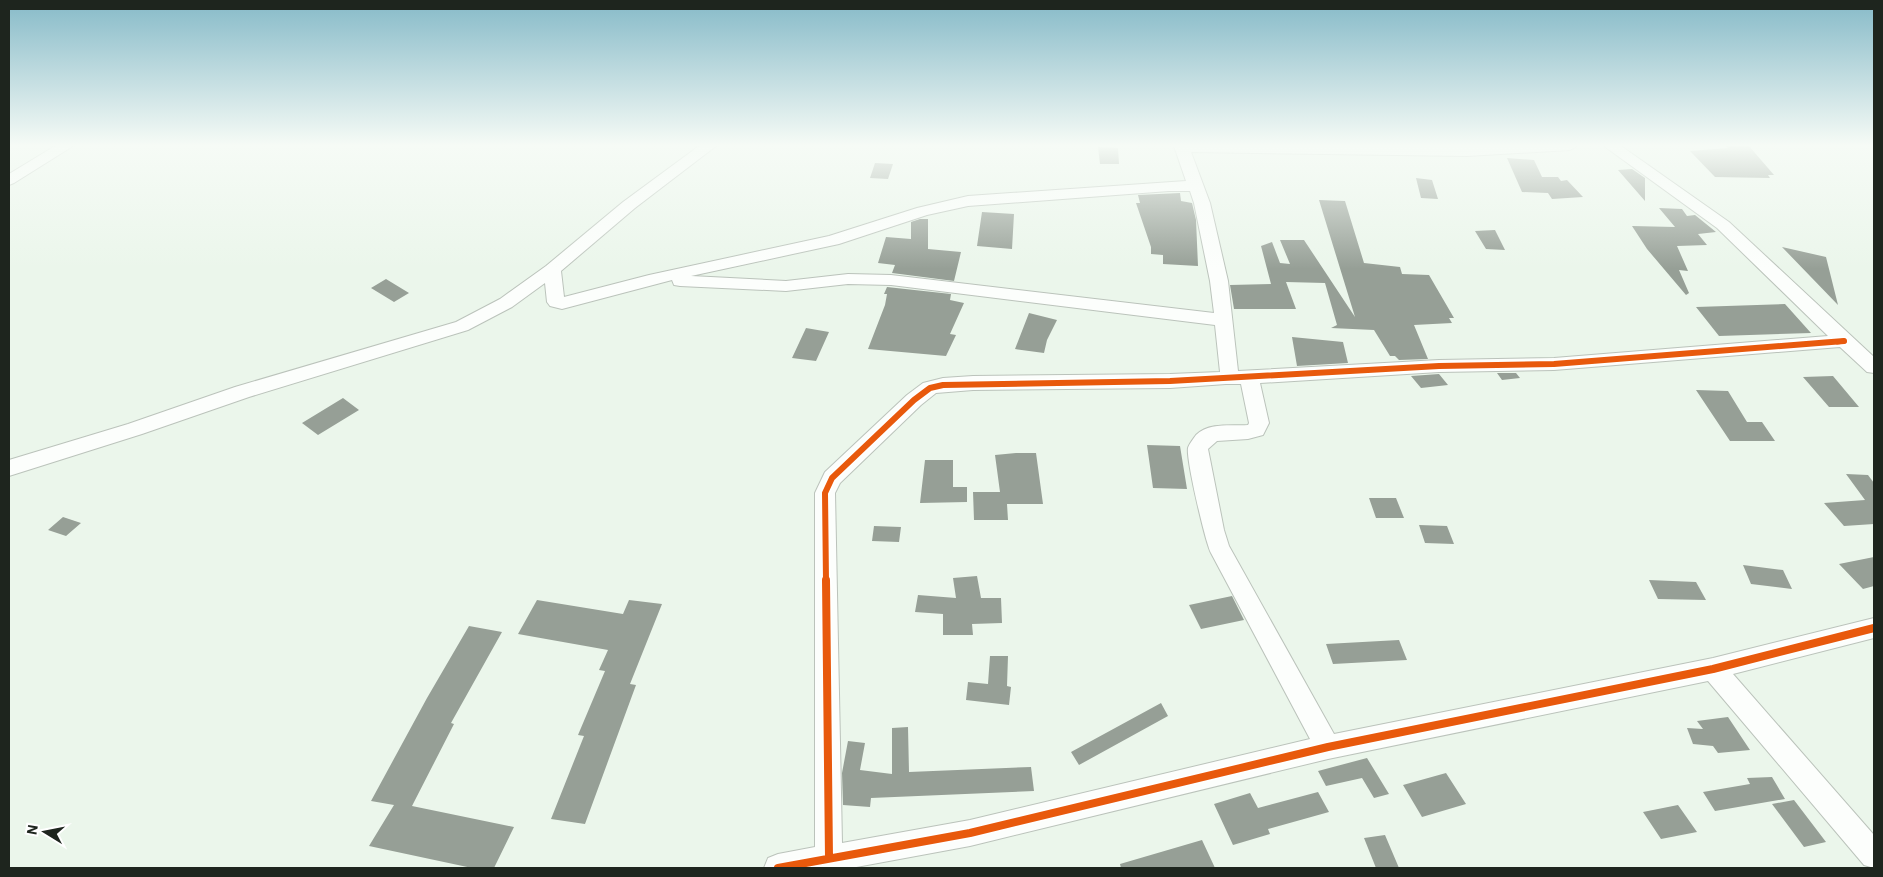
<svg xmlns="http://www.w3.org/2000/svg" width="1883" height="877" font-family="'IBM Plex Sans',sans-serif">
	<style>
		.building { fill: #969f96 }
		.lines { fill: none; stroke-linecap: round; stroke-linejoin: round }
		.minor-casing { stroke: #bbc3bb; stroke-width: 2 }
		.minor { fill: #fcfefc; fill-rule: evenodd }
		.cycleway-far2-casing { stroke: #fff; stroke-width: 8 }
		.cycleway-far1-casing { stroke: #fff; stroke-width: 9 }
		.cycleway-casing { stroke: #fff; stroke-width: 11 }
		.cycleway-far2 { stroke: #e8590c; stroke-width: 5 }
		.cycleway-far1 { stroke: #e8590c; stroke-width: 6 }
		.cycleway { stroke: #e8590c; stroke-width: 8 }
	</style>
	<rect width="100%" height="100%" fill="#ebf6eb"/>
	<path class="building" d="M1726 146H1749L1774 175H1768L1770 178 1715 177 1690 151 1728 148Z
		M1098 147 1118 148 1119 164H1100Z
		M1507 158 1534 160 1542 177H1558L1561 181 1567 180 1583 197 1552 199 1548 193 1522 192Z
		M875 163 893 164 888 179 870 178Z
		M1632 169 1645 178V201L1618 170Z
		M1416 178 1432 180 1438 199 1421 198Z
		M1180 193 1181 201 1192 203 1196 220 1198 266 1163 264V255L1151 254V247L1136 203H1140L1138 195Z
		M1319 200 1345 201 1364 263 1400 267 1402 274 1429 275 1454 318H1449L1452 323 1414 325 1428 359 1399 360 1395 356H1390L1374 330 1331 328 1337 325 1325 283 1286 282 1296 309H1234L1230 285 1271 284 1261 246 1272 242 1280 263 1290 264 1280 240H1304L1355 317Z
		M1659 208 1682 209 1687 216 1695 215 1716 232 1698 234 1707 245 1677 246 1688 271 1679 270 1689 293 1686 295 1647 249 1632 226 1675 227Z
		M982 212 1014 214 1012 249 977 246Z
		M920 219H928V249L961 252 954 281 892 273 895 265 878 263 886 237 911 239V222Z
		M1495 230 1505 250 1486 249 1475 231Z
		M1782 247 1826 257 1838 305Z
		M386 279 409 293 394 302 371 288Z
		M887 287 951 294 950 300 964 303 950 334 956 335 946 356 868 349 885 305 887 294H884Z
		M1785 304 1811 333 1719 336 1696 307Z
		M1029 313 1057 320 1047 340 1044 353 1015 349Z
		M806 328 829 332 816 361 792 358Z
		M1292 337 1343 342 1348 363 1297 366Z
		M1497 373H1516L1520 378 1502 380Z
		M1439 374 1448 385 1421 388 1411 376Z
		M1833 376 1859 407H1829L1803 377Z
		M1696 390 1728 391 1747 422H1762L1775 441H1730Z
		M343 398 359 410 318 435 302 423Z
		M1147 445 1180 446 1187 489 1153 488Z
		M1016 453H1036L1043 504H1007L1008 520H974L973 492H1000L995 455Z
		M925 460H953V487H967V502L920 503Z
		M1846 474 1868 475 1874 483V524L1844 526 1824 503 1865 500Z
		M1369 498H1396L1404 518H1376Z
		M63 517 81 523 66 536 48 530Z
		M1419 525 1447 526 1454 544 1425 543Z
		M874 526 901 527 899 542 872 541Z
		M1874 557V586L1863 589 1839 564Z
		M1743 565 1783 570 1792 589 1751 584Z
		M977 576 981 598H1001L1002 623 972 624 973 635H943V614L915 612 918 595 956 598 953 578Z
		M1649 580 1696 582 1706 600 1658 599Z
		M1232 596 1244 620 1201 629 1189 605Z
		M537 600 623 614 629 600 662 604 630 684 636 685 585 824 551 819 584 736 578 735 605 671 599 670 608 650 518 634Z
		M469 626 502 632 451 723 454 724 412 806 514 827 494 868H472L369 846 394 805 371 801 427 698Z
		M1399 640 1407 660 1333 664 1326 644Z
		M990 656H1008L1007 686 1011 687 1009 705 966 700 968 682 988 684Z
		M1161 703 1168 716 1079 765 1071 752Z
		M1728 717 1750 750 1718 753 1713 746 1693 744 1687 728 1703 729 1697 721Z
		M908 727 909 772 1031 767 1034 791 871 798 870 807 843 805 842 773 848 741 865 743 860 770 892 774V728Z
		M1367 758 1389 794 1374 798 1362 778 1326 786 1318 771Z
		M1446 773 1466 804 1422 817 1403 785Z
		M1772 777 1785 799 1715 811 1703 792 1750 784 1747 778Z
		M1318 792 1329 812 1268 829 1270 834 1233 845 1214 804 1250 793 1258 808Z
		M1794 800 1826 842 1804 847 1772 804Z
		M1678 805 1697 832 1661 839 1643 812Z
		M1385 835 1399 868H1376L1364 838Z
		M1202 840 1215 868H1121L1120 864Z"/>
	<g class="lines">
		<g class="minor-casing">
			<path id="minor" d="M55 146H73L14 183 9 185V174Z
				M699 146H716L635 208 561 271 564 297 649 275 829 236 917 208 968 196 1186 181 1174 146H1577L1570 150 1467 156 1191 152 1210 203 1228 281 1238 371 1439 360 1554 358 1828 336 1717 228 1604 146H1621L1729 222 1874 357V373L1867 372 1840 347 1554 370 1439 372 1260 383 1269 423 1263 435 1248 439 1217 441 1208 449 1224 530 1229 546 1334 734 1713 658 1874 618V638L1733 674 1874 835V868L1864 865 1708 681 1328 759 970 846 851 868H764L768 858 778 854 815 847V493L825 472 907 395 923 383 943 378 973 376 1170 374 1220 372 1215 325 891 285 848 284 786 291 680 286 674 285 672 280 562 309 550 306 547 302 545 283 512 307 468 330 249 397 142 434 9 476V460L128 424 235 387 456 322 500 299 546 266 623 202ZM1169 191H1190L1194 203 1210 281 1214 313 891 275 848 274 786 281 691 276 839 244 927 215 968 206ZM1226 384H1241L1249 423 1248 425C1232 426 1209 422 1196 435 1194 438 1189 444 1188 448 1186 459 1205 541 1211 553L1310 739 970 820 842 843 835 493 840 483 921 405 936 393 973 390 1170 388Z"/>
		</g>
		<use href="#minor" class="minor"/>
		<g class="cycleway-far2-casing">
			<path id="cycleway-far2" d="M1837 342 1844 341"/>
		</g>
		<g class="cycleway-far1-casing">
			<path id="cycleway-far1" d="M826 581 825 493 832 478 914 400 930 388 943 385 1170 381 1439 366 1554 364 1844 341"/>
		</g>
		<g class="cycleway-casing">
			<path id="cycleway" d="M826 580 829 858
				M778 868 970 833 1328 747 1713 669 1874 628"/>
		</g>
		<use href="#cycleway-far2" class="cycleway-far2"/>
		<use href="#cycleway-far1" class="cycleway-far1"/>
		<use href="#cycleway" class="cycleway"/>
	</g>
	<linearGradient id="sky" x2="0" y2="1"><stop stop-color="#86bac8"/><stop offset="0.54" stop-color="#f6fbf6"/><stop offset="1" stop-color="#f6fbf6" stop-opacity="0"/></linearGradient>
	<rect width="1883" height="269" fill="url(#sky)"/>
	<rect width="1883" height="877" fill="none" stroke="#1e251e" stroke-width="20"/>
	<g transform="translate(45 832) rotate(280)" stroke="#ffffff" stroke-width="4" paint-order="stroke">
	<path d="M0-4L9 19L0 12L-9 19Z" fill="#1e251e"/>
	<text y="-8" font-size="14" font-weight="bold" text-anchor="middle" fill="#1e251e">N</text>
	</g>
</svg>
